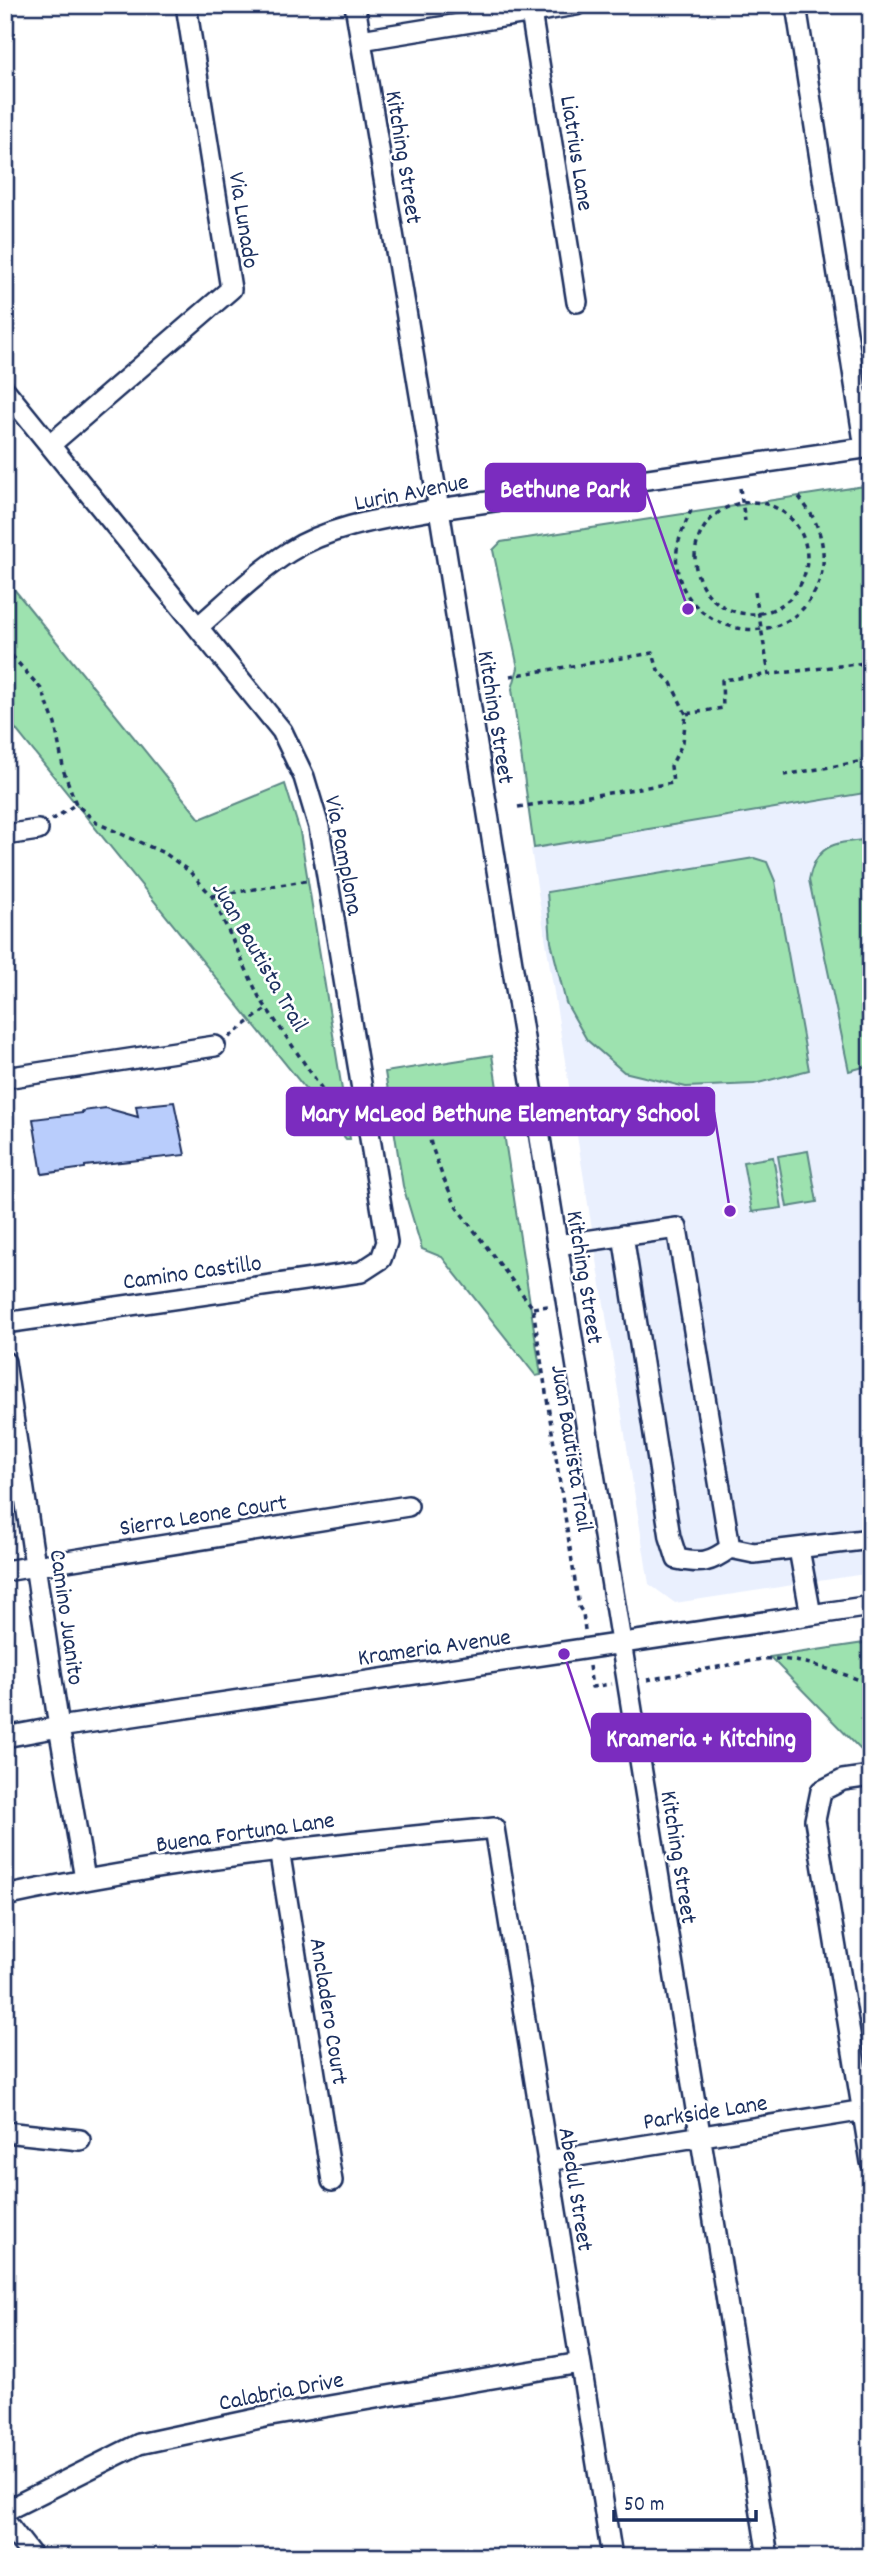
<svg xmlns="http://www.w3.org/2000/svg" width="876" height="2562" font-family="Dekko,sans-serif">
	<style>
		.built { fill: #eaf0fe }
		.green { fill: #9de2af; stroke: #5c8886; stroke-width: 2 }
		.building { fill: #b9cdfc; stroke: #1b2f5e; stroke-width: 2 }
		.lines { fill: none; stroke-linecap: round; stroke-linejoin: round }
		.minor-casing { stroke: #1b2f5e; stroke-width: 24 }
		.path { stroke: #1b2f5e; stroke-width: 3.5; stroke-dasharray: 5 5; stroke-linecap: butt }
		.minor { stroke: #fff; stroke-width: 19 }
		.labels { text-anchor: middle; stroke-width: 5; stroke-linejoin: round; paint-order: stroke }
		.street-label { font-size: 24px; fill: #1b2f5e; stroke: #fff }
		.leader { fill: none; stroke: #7b2cbf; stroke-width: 2.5 }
		.callout-dot { fill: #7b2cbf; stroke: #fff; stroke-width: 2.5 }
		.callout { fill: #7b2cbf; stroke: #7b2cbf; stroke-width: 2.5 }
		.callout-label { font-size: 26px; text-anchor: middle; font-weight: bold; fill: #fff }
	</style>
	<rect width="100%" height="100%" fill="#fff"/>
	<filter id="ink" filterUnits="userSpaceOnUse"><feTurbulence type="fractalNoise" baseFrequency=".0143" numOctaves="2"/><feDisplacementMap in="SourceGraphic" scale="14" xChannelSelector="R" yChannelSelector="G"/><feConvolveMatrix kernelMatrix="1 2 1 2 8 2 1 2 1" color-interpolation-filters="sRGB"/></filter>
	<g filter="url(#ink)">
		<path class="built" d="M871 792V1573L675 1603 649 1584 531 849Z"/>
		<path class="green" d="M871 485V792L534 848 512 689 518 668 493 550 501 542Z
			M5 578 200 819 285 784 300 832 350 1139H346L5 716Z
			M871 839V1065L849 1071 809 880C816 842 837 843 871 839Z
			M754 858 767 862 775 881 809 1070 754 1084 686 1087 624 1072 587 1040 566 1003 551 942 547 892Z
			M492 1055 541 1375 536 1376 442 1257 422 1249 403 1186 385 1072Z
			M808 1151 817 1202 787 1207 778 1156Z
			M773 1157 782 1208 752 1212 743 1162Z
			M871 1642V1753H864L770 1657Z"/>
		<path class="building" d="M174 1102 185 1155 85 1166V1168L42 1174 33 1119 83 1113 82 1111 106 1108 138 1117 136 1106Z"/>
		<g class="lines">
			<g class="minor-casing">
				<path id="minor" d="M355 5 439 509 768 2557
					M796 5 865 448
					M531 12 577 302
					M361 40 576 5
					M5 390 282 731 304 777 319 827 387 1242 381 1259 361 1272 5 1323
					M50 445 231 289 186 5
					M198 627C228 601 256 573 289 552 333 524 389 518 439 509L871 447
					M5 835 38 830
					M5 1078 215 1046
					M623 1235 670 1537 677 1559C701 1564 710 1563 730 1548
					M557 1245 677 1228 730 1548
					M5 1362 59 1727 85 1879
					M730 1548 754 1553 871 1539
					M799 1549 811 1615
					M5 1571 408 1506
					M5 1737 59 1727 871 1606
					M871 1776 843 1780 821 1791 815 1820 871 2162
					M279 1849 332 2181
					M5 1896C166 1861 330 1844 494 1828L612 2557
					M5 2132 80 2140
					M547 2161 871 2109
					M5 2511 139 2444 265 2417 580 2363
					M5 2521 33 2557"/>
			</g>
			<path class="path" d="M740 488 745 521
				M695 558a56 56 0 1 1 112 0a56 56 0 1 1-112 0Z
				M691 510C686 523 679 536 677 550 668 627 781 663 816 589 826 569 825 547 817 526 813 515 804 504 797 494
				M755 592 769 675
				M5 648 42 690 55 724 64 772 76 804 97 823 166 854 190 872 212 896 259 997 324 1092 337 1097 344 1096
				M865 663 871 668
				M510 676 653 653 658 670 671 683 686 714
				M784 775 858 762 871 757
				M518 807 673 783 671 766 683 742 686 714 723 708 722 680 865 663 871 656
				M52 820 76 804
				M212 896 310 880
				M229 1037 266 1009
				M380 1093H397L413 1099 426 1120 431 1144 442 1175 457 1208 533 1308 579 1607 583 1613 585 1630
				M533 1308 548 1306
				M589 1666 592 1687 611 1684
				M647 1680 762 1659C801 1657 834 1671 871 1684"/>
			<use href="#minor" class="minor"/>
		</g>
	</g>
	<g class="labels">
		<g class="street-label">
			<text transform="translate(578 153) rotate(81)" y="8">Liatrius Lane</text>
			<text transform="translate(405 157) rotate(81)" y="8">Kitching Street</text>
			<text transform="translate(245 220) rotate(81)" y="8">Via Lunado</text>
			<text transform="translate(411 491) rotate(-11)" y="8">Lurin Avenue</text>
			<text transform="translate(497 717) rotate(81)" y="8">Kitching Street</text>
			<text transform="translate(345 855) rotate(79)" y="8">Via Pamplona</text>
			<text transform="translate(261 956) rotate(60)" y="8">Juan Bautista Trail</text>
			<text transform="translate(192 1271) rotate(-8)" y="8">Camino Castillo</text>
			<text transform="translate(586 1277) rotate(81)" y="8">Kitching Street</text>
			<text transform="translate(573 1448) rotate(81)" y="8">Juan Bautista Trail</text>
			<text transform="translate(203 1514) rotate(-9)" y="8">Sierra Leone Court</text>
			<text transform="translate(68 1617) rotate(82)" y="8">Camino Juanito</text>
			<text transform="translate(434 1646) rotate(-8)" y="8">Krameria Avenue</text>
			<text transform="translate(245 1831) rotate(-8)" y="8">Buena Fortuna Lane</text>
			<text transform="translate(680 1857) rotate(81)" y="8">Kitching Street</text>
			<text transform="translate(330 2011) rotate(81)" y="8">Ancladero Court</text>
			<text transform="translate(705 2111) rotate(-9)" y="8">Parkside Lane</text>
			<text transform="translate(577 2189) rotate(81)" y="8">Abedul Street</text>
			<text transform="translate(281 2390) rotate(-11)" y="8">Calabria Drive</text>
		</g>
	</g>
	<path class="leader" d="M688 609L645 488M730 1211L714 1112M564 1654L592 1737"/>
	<g class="callout-dot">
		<circle cx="688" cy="609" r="7"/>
		<circle cx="730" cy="1211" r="7"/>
		<circle cx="564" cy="1654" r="7"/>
	</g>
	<g class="callout">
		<rect x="486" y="464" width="159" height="47" rx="7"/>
		<rect x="287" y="1088" width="427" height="47" rx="7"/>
		<rect x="592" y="1714" width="218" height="47" rx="7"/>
	</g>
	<g class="callout-label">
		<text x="565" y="497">Bethune Park</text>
		<text x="500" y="1121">Mary McLeod Bethune Elementary School</text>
		<text x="701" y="1746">Krameria + Kitching</text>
	</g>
	<rect width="876" height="2562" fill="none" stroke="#fff" stroke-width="28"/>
	<rect x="14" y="14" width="848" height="2534" fill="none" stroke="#1b2f5e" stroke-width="2.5" filter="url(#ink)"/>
	<path d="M614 2510v10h142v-10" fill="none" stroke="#1b2f5e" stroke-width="3.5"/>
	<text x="624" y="2510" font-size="21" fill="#1b2f5e" stroke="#ffffff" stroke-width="5" paint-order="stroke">50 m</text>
</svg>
